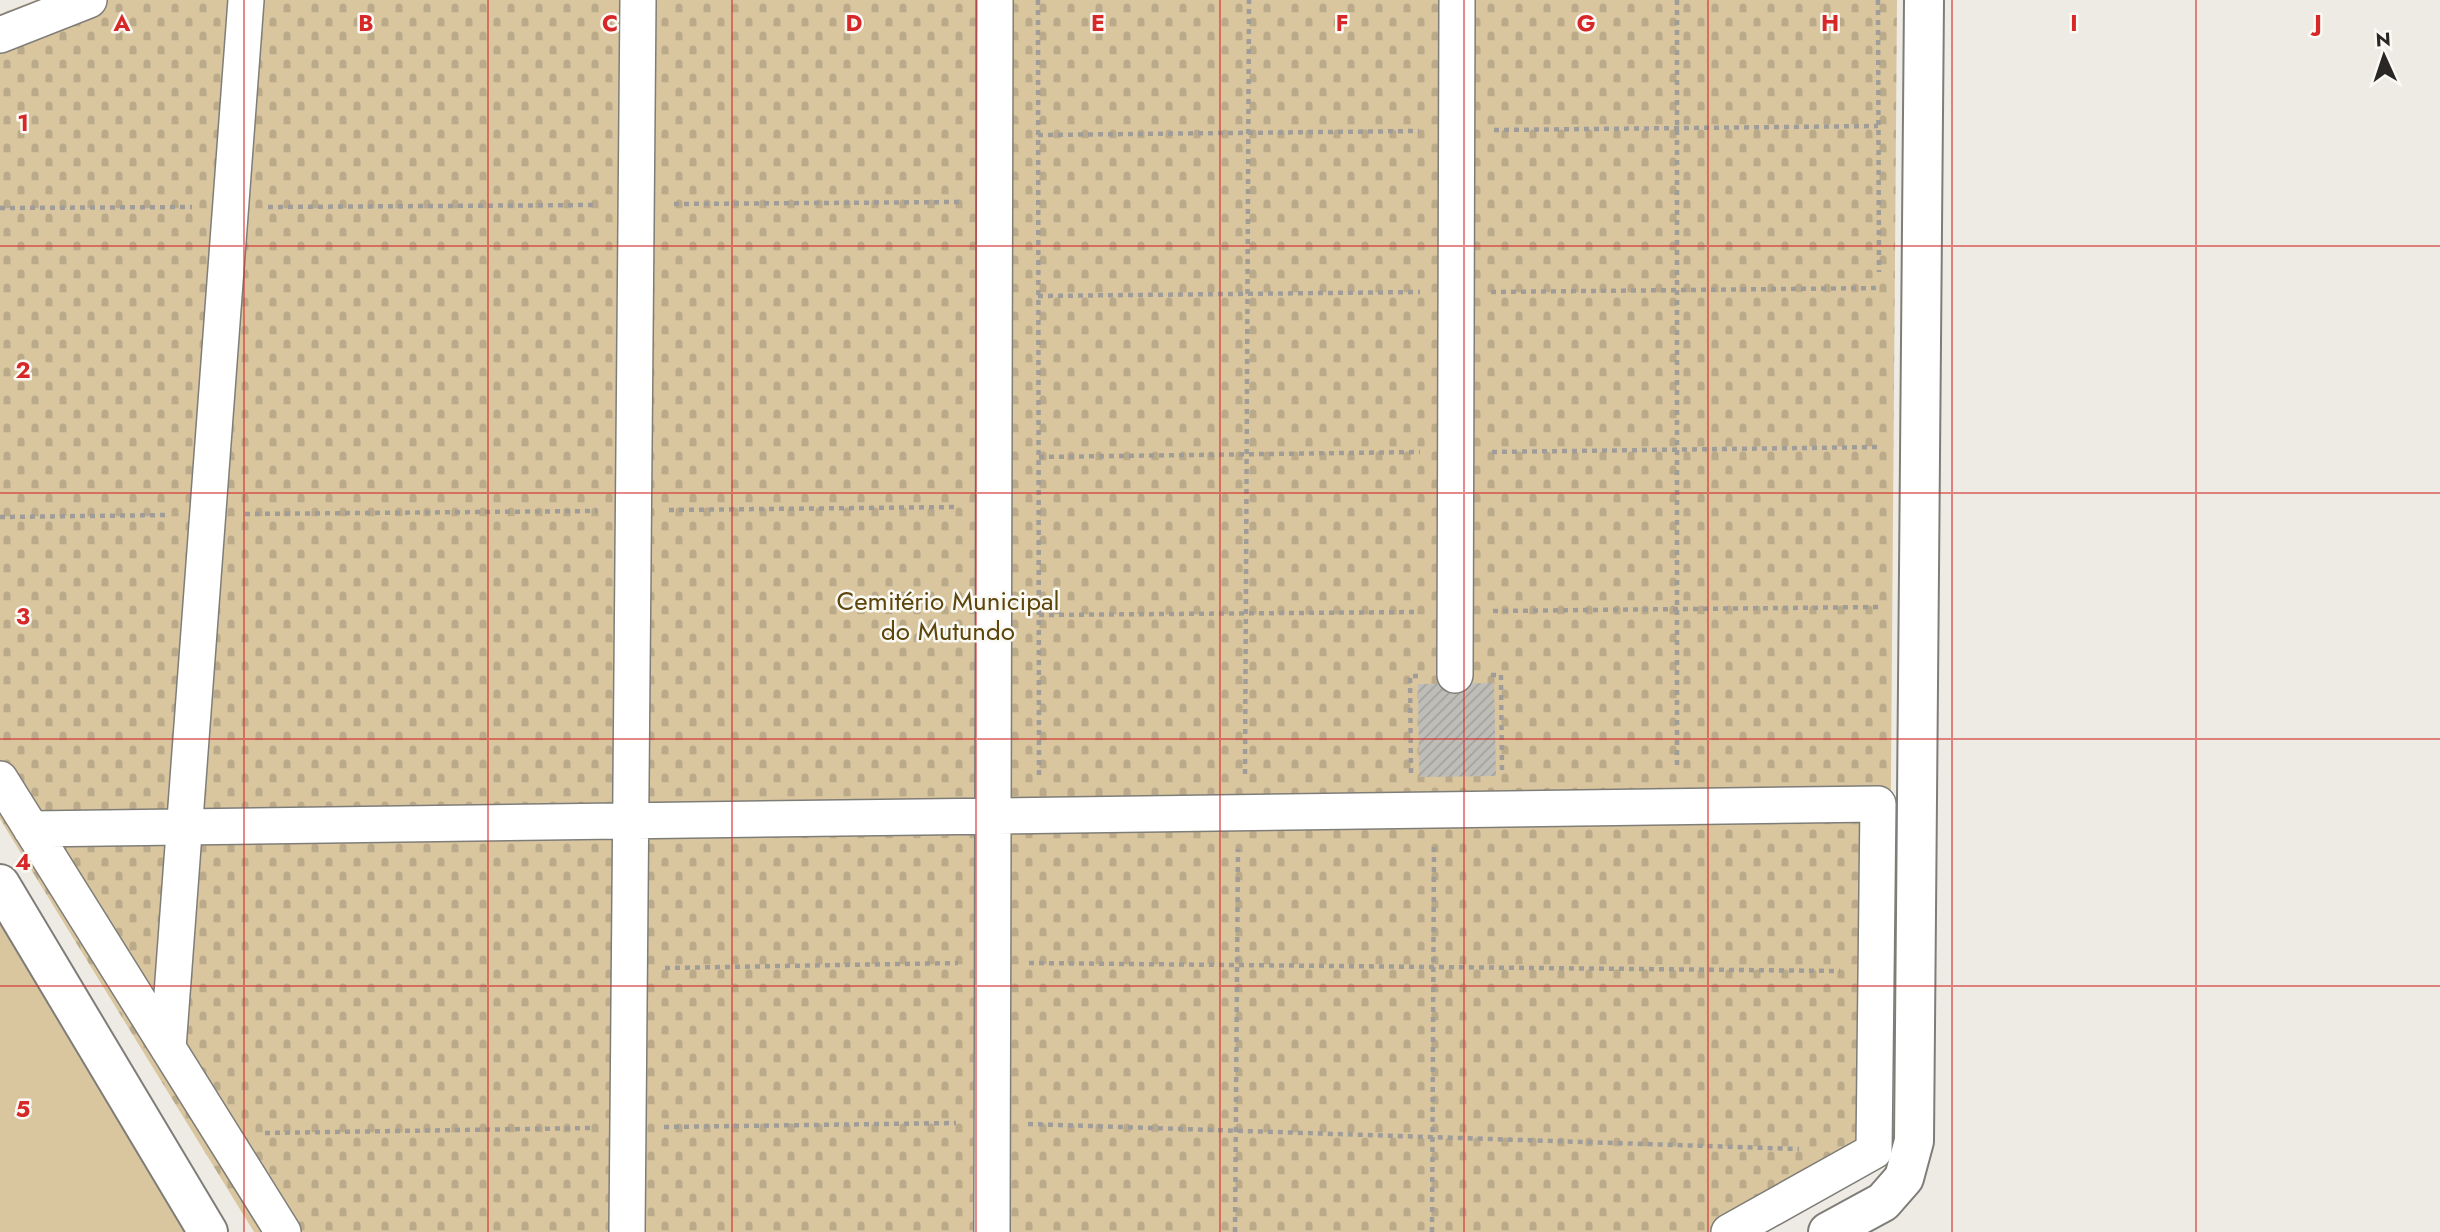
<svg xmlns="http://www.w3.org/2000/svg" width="2440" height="1232" font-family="Jost,sans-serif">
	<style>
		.grass { fill: #d9c69f }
		.cemetery { fill: url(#cemetery-stones) }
		.building { fill: url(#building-hatch) }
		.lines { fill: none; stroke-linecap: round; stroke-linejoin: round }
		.pedestrian-casing { stroke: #7f7d78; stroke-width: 38 }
		.minor-casing { stroke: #7f7d78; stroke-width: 42 }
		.path { stroke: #a09d99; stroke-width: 4.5; stroke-dasharray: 5 5; stroke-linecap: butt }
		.pedestrian { stroke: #fff; stroke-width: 35 }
		.minor { stroke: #fff; stroke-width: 38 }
		.grid { fill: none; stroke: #d62828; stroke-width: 2; stroke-opacity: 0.55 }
		.labels { text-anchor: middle; stroke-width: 5; stroke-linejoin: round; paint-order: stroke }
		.park-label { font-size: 26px; fill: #5d460b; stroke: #fbf9f3 }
		.grid-label { font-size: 23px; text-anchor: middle; font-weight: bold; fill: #d62828; stroke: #fbf9f3; stroke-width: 5; stroke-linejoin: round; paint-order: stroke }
	</style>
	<defs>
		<pattern id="cemetery-stones" width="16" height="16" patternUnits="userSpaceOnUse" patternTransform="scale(1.75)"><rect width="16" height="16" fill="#d9c69f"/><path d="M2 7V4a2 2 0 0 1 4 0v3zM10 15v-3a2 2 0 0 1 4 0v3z" fill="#baaa89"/></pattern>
		<pattern id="building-hatch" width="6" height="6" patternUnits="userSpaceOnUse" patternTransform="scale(1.75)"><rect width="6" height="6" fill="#bfbdb7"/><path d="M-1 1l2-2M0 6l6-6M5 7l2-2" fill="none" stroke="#a4a29d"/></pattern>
	</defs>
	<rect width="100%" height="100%" fill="#eeebe5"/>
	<path class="grass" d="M0 884 208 1232H0Z"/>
	<path class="cemetery" d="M36 0H1897L1888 1163 1765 1232H254L0 819V14Z"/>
	<path class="building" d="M1494 683 1496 776 1419 777 1418 684Z"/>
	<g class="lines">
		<g class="pedestrian-casing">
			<path id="pedestrian" d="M0 35 89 0
				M1455 675 1457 0
				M0 779 283 1232
				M31 829 1878 804 1874 1151 1729 1232
				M168 1048 246 0
				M627 1232 638 0
				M992 1232 995 0"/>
		</g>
		<g class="minor-casing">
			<path id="minor" d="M0 884 208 1232
				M1828 1232 1883 1202 1904 1178 1914 1141 1924 0"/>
		</g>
		<path class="path" d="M1038 0 1039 775H1042
			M1677 0V769
			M1878 0 1879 272
			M1494 130 1878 126
			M1038 135 1419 131
			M674 204 959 202
			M268 207 598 205
			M0 208 192 207
			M1491 292 1879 288
			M1038 296 1420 292
			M1492 452 1880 447
			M1039 457 1420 452
			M669 510 958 507
			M245 514 597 511
			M0 517 170 515
			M1493 611 1879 607
			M1039 615 1417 612
			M1491 675H1501L1502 771
			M1411 773 1410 676H1420
			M1245 774 1249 0
			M1029 963 1840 971
			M665 968 958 963
			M1028 1124 1799 1149
			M664 1127 956 1123
			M265 1133 592 1128
			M1235 1232 1238 849
			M1432 1232 1434 846"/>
		<use href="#pedestrian" class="pedestrian"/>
		<use href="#minor" class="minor"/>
	</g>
	<path class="grid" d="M244 0V1232M488 0V1232M732 0V1232M976 0V1232M1220 0V1232M1464 0V1232M1708 0V1232M1952 0V1232M2196 0V1232M0 246H2440M0 493H2440M0 739H2440M0 986H2440"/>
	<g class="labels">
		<g class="park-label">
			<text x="948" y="610">Cemitério Municipal<tspan x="948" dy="30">do Mutundo</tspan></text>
		</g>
	</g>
	<g class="grid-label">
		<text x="122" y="31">A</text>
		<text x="366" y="31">B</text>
		<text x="610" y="31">C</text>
		<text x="854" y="31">D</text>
		<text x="1098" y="31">E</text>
		<text x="1342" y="31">F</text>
		<text x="1586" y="31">G</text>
		<text x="1830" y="31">H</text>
		<text x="2074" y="31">I</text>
		<text x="2318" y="31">J</text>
		<text x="23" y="131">1</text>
		<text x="23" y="378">2</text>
		<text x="23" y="624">3</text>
		<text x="23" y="870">4</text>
		<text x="23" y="1117">5</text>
	</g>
	<g transform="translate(2384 56) rotate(357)" stroke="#fbf9f3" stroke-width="5" paint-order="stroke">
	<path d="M0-5L12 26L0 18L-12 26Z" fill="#282725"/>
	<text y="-10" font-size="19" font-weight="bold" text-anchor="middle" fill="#282725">N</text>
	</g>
</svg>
